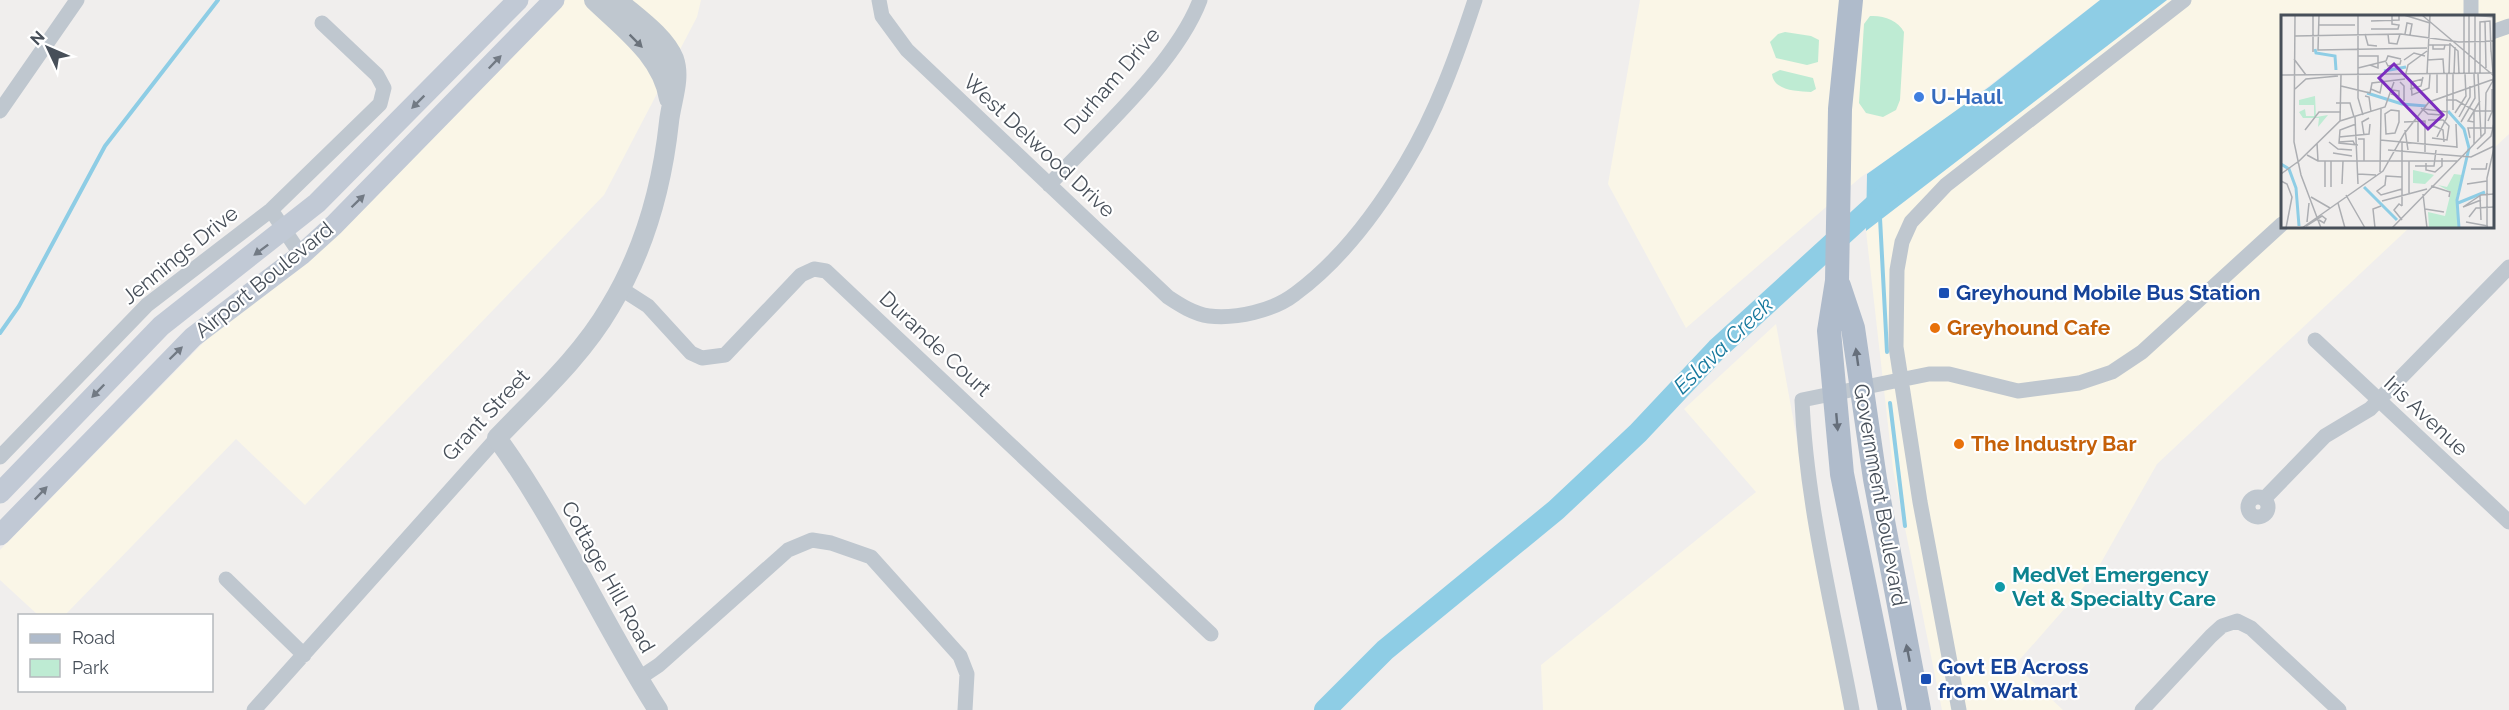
<svg xmlns="http://www.w3.org/2000/svg" width="2509" height="710" font-family="Raleway,sans-serif">
	<style>
		.commercial { fill: #faf6e7 }
		.green { fill: #beebd3 }
		.water { fill: #8ecde5 }
		.lines { fill: none; stroke-linecap: round; stroke-linejoin: round }
		.stream { stroke: #8ecde5; stroke-width: 4 }
		.river { stroke: #8ecde5; stroke-width: 22 }
		.minor { stroke: #bfc7cf; stroke-width: 15 }
		.tertiary { stroke: #bfc7cf; stroke-width: 20 }
		.secondary { stroke: #c1c9d5; stroke-width: 21 }
		.primary { stroke: #afbbcb; stroke-width: 24 }
		.oneway { fill: #6b737c }
		.oneway2 { fill: #727a84 }
		.oneway3 { fill: #666f7b }
		.shop-dot { fill: #3f7fe0; stroke: #fff; stroke-width: 2 }
		.transit-dot { fill: #1a4fb4; stroke: #fff; stroke-width: 2 }
		.food-dot { fill: #e8710a; stroke: #fff; stroke-width: 2 }
		.culture-dot { fill: #0f9aa8; stroke: #fff; stroke-width: 2 }
		.labels { text-anchor: middle; stroke-width: 4.5; stroke-linejoin: round; paint-order: stroke }
		.street-label { font-size: 21px; fill: #474f59; stroke: #fff }
		.shop-label { font-size: 21px; font-weight: bold; fill: #366cbe; stroke: #fff; text-anchor: start }
		.transit-label { font-size: 21px; font-weight: bold; fill: #164399; stroke: #fff; text-anchor: start }
		.food-label { font-size: 21px; font-weight: bold; fill: #c56008; stroke: #fff; text-anchor: start }
		.culture-label { font-size: 21px; font-weight: bold; fill: #0d838f; stroke: #fff; text-anchor: start }
		.water-label { font-size: 22px; font-style: italic; fill: #16789d; stroke: #fff }
		.inset-river { fill: none; stroke: #8ecde5; stroke-width: 3 }
		.inset-road { fill: none; stroke: #acaeb2; stroke-width: 1.5 }
		.view { fill: #7b2cbf; fill-opacity: 0.15; stroke: #7b2cbf; stroke-width: 3 }
		.inset-edge { fill: none; stroke: #474f59; stroke-width: 3 }
	</style>
	<rect width="100%" height="100%" fill="#f0eeed"/>
	<path class="commercial" d="M565 0H701L697 17 604 195 305 505 236 439 65 615H38L0 580V550L212 334 309 262Z
		M1640 0H2100L1925 135 1861 177 1686 328 1608 184Z
		M2167 0H2509V134L2493 149 2492 16H2282V226L2410 227 2157 464 2094 575 2015 665 2063 710H1942L1893 469 1866 231Z
		M1776 324 1846 710H1543L1541 665 1756 492 1684 409Z"/>
	<path class="green" d="M1870 16C1883 15 1898 20 1904 32L1900 100 1896 110 1883 117 1866 113 1859 103 1864 24Z
		M1785 32 1811 36 1819 40 1818 62 1807 65 1776 58 1770 42 1778 34Z
		M1780 70 1813 78 1816 89 1811 92C1797 91 1774 91 1772 74Z"/>
	<path class="water" d="M2100 0H2167L1866 231 1867 174 1989 87Z"/>
	<g class="lines">
		<path class="stream" d="M1880 218 1887 352
			M0 333 19 306 105 146 218 0
			M1890 403 1905 526"/>
		<path class="river" d="M1325 710 1385 650 1556 510 1638 433 1717 349 1888 193"/>
		<path class="minor" d="M879 0 882 16 907 50 1168 297C1180 305 1194 314 1209 316 1236 319 1273 311 1295 294 1340 261 1378 210 1406 163 1436 113 1457 55 1475 0
			M2471 16V0
			M2492 32 2509 26
			M0 111 77 0
			M1049 185C1096 134 1176 64 1200 0
			M271 210 301 255
			M620 288 648 306 691 353 702 358 725 355 801 275 814 269 826 271 1211 634
			M2315 340 2509 522
			M0 457 147 305 271 210 380 104 384 88 377 75 322 23
			M2248 507a10 10 0 1 1 20 0a10 10 0 1 1-20 0Z
			M2264 499 2325 436 2370 409 2509 267
			M226 579 304 655
			M638 679 659 665 788 550 812 540 831 543 871 557 960 656 967 674 965 710
			M254 710 497 438
			M1852 710C1833 608 1806 503 1802 400L1929 374H1949L2018 391 2079 383 2112 372 2142 352 2282 224
			M1959 710 1920 502 1896 347 1897 270 1902 242 1911 222 1946 185 2184 0
			M2142 710 2211 636 2222 626 2237 621 2251 628 2339 710"/>
		<path class="tertiary" d="M594 0C624 29 662 56 669 99
			M617 0C635 16 665 36 674 59 681 79 671 102 669 122 662 187 644 251 610 307 581 357 536 397 497 438 559 523 601 621 658 710"/>
		<path class="secondary" d="M0 493 161 326 317 203 518 0
			M0 535 193 337 301 255 334 225 554 0"/>
		<path class="primary" d="M1851 0 1840 109 1837 281 1829 331 1842 474 1890 710
			M1839 286 1853 328 1875 479 1919 710"/>
	</g>
	<defs><path id="oneway-solid" d="M-6-.8H1V-3.2L6.5 0L1 3.2V.8H-6Z" transform="scale(1.5)"/></defs>
	<use class="oneway" href="#oneway-solid" transform="translate(636 41) rotate(45)"/>
	<g class="oneway2">
		<use href="#oneway-solid" transform="translate(495 62) rotate(-46)"/>
		<use href="#oneway-solid" transform="translate(418 102) rotate(135)"/>
		<use href="#oneway-solid" transform="translate(358 201) rotate(-44)"/>
		<use href="#oneway-solid" transform="translate(261 250) rotate(143)"/>
		<use href="#oneway-solid" transform="translate(176 353) rotate(-44)"/>
		<use href="#oneway-solid" transform="translate(98 391) rotate(134)"/>
		<use href="#oneway-solid" transform="translate(41 493) rotate(-46)"/>
	</g>
	<g class="oneway3">
		<use href="#oneway-solid" transform="translate(1857 357) rotate(-98)"/>
		<use href="#oneway-solid" transform="translate(1837 422) rotate(85)"/>
		<use href="#oneway-solid" transform="translate(1908 653) rotate(-101)"/>
	</g>
	<circle class="shop-dot" cx="1919" cy="97" r="6"/>
	<g class="transit-dot">
		<rect x="1938" y="287" width="12" height="12" rx="3"/>
		<rect x="1920" y="673" width="12" height="12" rx="3"/>
	</g>
	<g class="food-dot">
		<circle cx="1935" cy="328" r="6"/>
		<circle cx="1959" cy="444" r="6"/>
	</g>
	<circle class="culture-dot" cx="2000" cy="587" r="6"/>
	<g class="labels">
		<g class="street-label">
			<text transform="translate(1112 81) rotate(-49)" y="7">Durham Drive</text>
			<text transform="translate(1039 146) rotate(43)" y="7">West Delwood Drive</text>
			<text transform="translate(180 255) rotate(-39)" y="7">Jennings Drive</text>
			<text transform="translate(264 280) rotate(-39)" y="7">Airport Boulevard</text>
			<text transform="translate(935 344) rotate(43)" y="7">Durande Court</text>
			<text transform="translate(486 415) rotate(-47)" y="7">Grant Street</text>
			<text transform="translate(2426 416) rotate(43)" y="7">Iris Avenue</text>
			<text transform="translate(1880 495) rotate(80)" y="7">Government Boulevard</text>
			<text transform="translate(608 577) rotate(61)" y="7">Cottage Hill Road</text>
		</g>
		<g class="shop-label">
			<text x="1931" y="104">U-Haul</text>
		</g>
		<g class="transit-label">
			<text x="1956" y="300">Greyhound Mobile Bus Station</text>
			<text x="1938" y="674">Govt EB Across<tspan x="1938" dy="24">from Walmart</tspan></text>
		</g>
		<g class="food-label">
			<text x="1947" y="335">Greyhound Cafe</text>
			<text x="1971" y="451">The Industry Bar</text>
		</g>
		<g class="culture-label">
			<text x="2012" y="582">MedVet Emergency<tspan x="2012" dy="24">Vet &amp; Specialty Care</tspan></text>
		</g>
		<g class="water-label">
			<text transform="translate(1723 345) rotate(-44)" y="8">Eslava Creek</text>
		</g>
	</g>
	<g transform="translate(2281 15)">
		<rect width="213" height="213" fill="#f0eeed"/>
		<path d="M34 81 35 102 47 100 37 112 38 103H22L18 97 24 94 25 101H33V90H18V85ZM132 155 150 159 153 160 144 169 132 168ZM173 159 181 160 175 184 177 213H148L147 197 164 201 170 177 157 170 166 172Z" fill="#beebd3"/>
		<path class="inset-river" d="M34 34 35 38 54 41 55 55M103 56 125 52M86 78 121 89 145 91M167 96 183 114 188 133 176 185 178 213M0 149 8 154 15 173 18 211M83 172 116 205M177 188 204 177"/>
		<path class="inset-road" d="M14 0 13 127 20 160 40 213M32 0V37M38 0 37 35 146 33M77 0V83L82 100M123 0 149 8M141 0 213 61M183 0V59M188 0V59M191 0 213 2M194 1V59M90 6 118 5V0M204 6 205 53M38 10H74M90 14H117L118 10 111 9V0M84 19 87 30 96 31M107 19 108 28 116 29 119 19M124 19 126 8 131 9 129 20M14 21 120 19 178 27 213 26M169 29 177 36 178 59M147 30H169M152 30V34H163L164 30M210 35 212 58M77 41H97V53L89 50M13 44 25 60M123 45 133 38 144 41M146 45 162 44 163 59M105 46 107 41 120 44M105 47 107 51 119 49 120 45M77 53 105 46M146 59 149 0M168 59 169 28M173 59 174 32M197 59 200 122M199 59V7L209 6 210 37M0 60 213 58M124 62 127 50 146 36M142 64 130 67 131 80 148 73 149 59M119 67 123 71V86M60 71 89 78 91 68 124 64M14 74 25 64 57 61M90 74 99 78 101 68M129 74 140 71 142 62M156 78V59M110 79 118 81V76L111 75M84 81 88 82 90 97M165 85H175L194 96H213M55 88H69L73 102M140 93 147 99 161 100M143 94 167 97M110 95 118 96V107L114 118 105 119 104 99ZM172 95V59M193 96V129M174 98 185 81 184 59M74 102 77 169M178 102 189 82V71M147 105H162L168 111 166 125 151 123M59 106 60 60M137 106V127M207 106 211 97V74M123 107 144 106V137M180 107 194 83 193 59M193 107 187 106 199 86M75 109 59 115 58 128 77 130M175 109 176 133M151 110 162 115 163 127M24 115 38 97H60M124 115 127 135M83 120 81 107 88 103M58 122 88 119 89 109M156 122 166 102V59M189 123 187 113H213M77 124H83V146M99 125 176 132M48 127 57 134 71 135M58 127 72 126 74 130M36 128 37 146M196 134 210 121 213 108M107 135 190 142 213 131M52 138 71 141M26 140 37 146H176M128 146V178M16 148 59 106 104 92 113 67M145 148V155L154 157 161 151V143M134 151H153L155 135M190 154H205L206 148M99 157 100 94M0 159 18 146M77 159 95 160M0 166 6 169 11 182 5 213M61 169 62 146M186 169 206 166M150 171 169 177 168 182M44 172V146M50 172V146M121 174 100 180 96 176 104 170 105 161 121 162M142 179 146 213M65 180 84 213M199 181 200 205M30 182 49 193M101 186 146 174M57 188 64 213M121 191V127M121 191 118 189 113 195 121 205M182 192 200 180 213 179M182 192 200 185M144 194 163 197M188 202 195 193 213 192M26 207 28 188M185 207 207 211M25 211 41 201 45 204 43 208 38 205M21 213 102 156 123 119 148 87 213 64M94 213 92 194 100 191M111 213 204 118 205 78 213 64M206 213V163L213 133"/>
		<path class="view" d="M113 49 162 100 147 114 98 63Z"/>
		<rect width="213" height="213" class="inset-edge"/>
	</g>
	<rect x="18" y="614" width="195" height="78" fill="#ffffff" stroke="#b5b9bd" stroke-width="1.5"/>
	<rect x="30" y="634" width="30" height="9" fill="#afbbcb" stroke="#b5b9bd" stroke-width="1.5"/>
	<text x="72" y="644" font-size="18" fill="#474f59">Road</text>
	<rect x="30" y="659" width="30" height="18" fill="#beebd3" stroke="#b5b9bd" stroke-width="1.5"/>
	<text x="72" y="674" font-size="18" fill="#474f59">Park</text>
	<g transform="translate(48 48) rotate(314)" stroke="#ffffff" stroke-width="4.5" paint-order="stroke">
	<path d="M0-4.5L10 22L0 15L-10 22Z" fill="#474f59"/>
	<text y="-9" font-size="16" font-weight="bold" text-anchor="middle" fill="#474f59">N</text>
	</g>
</svg>
